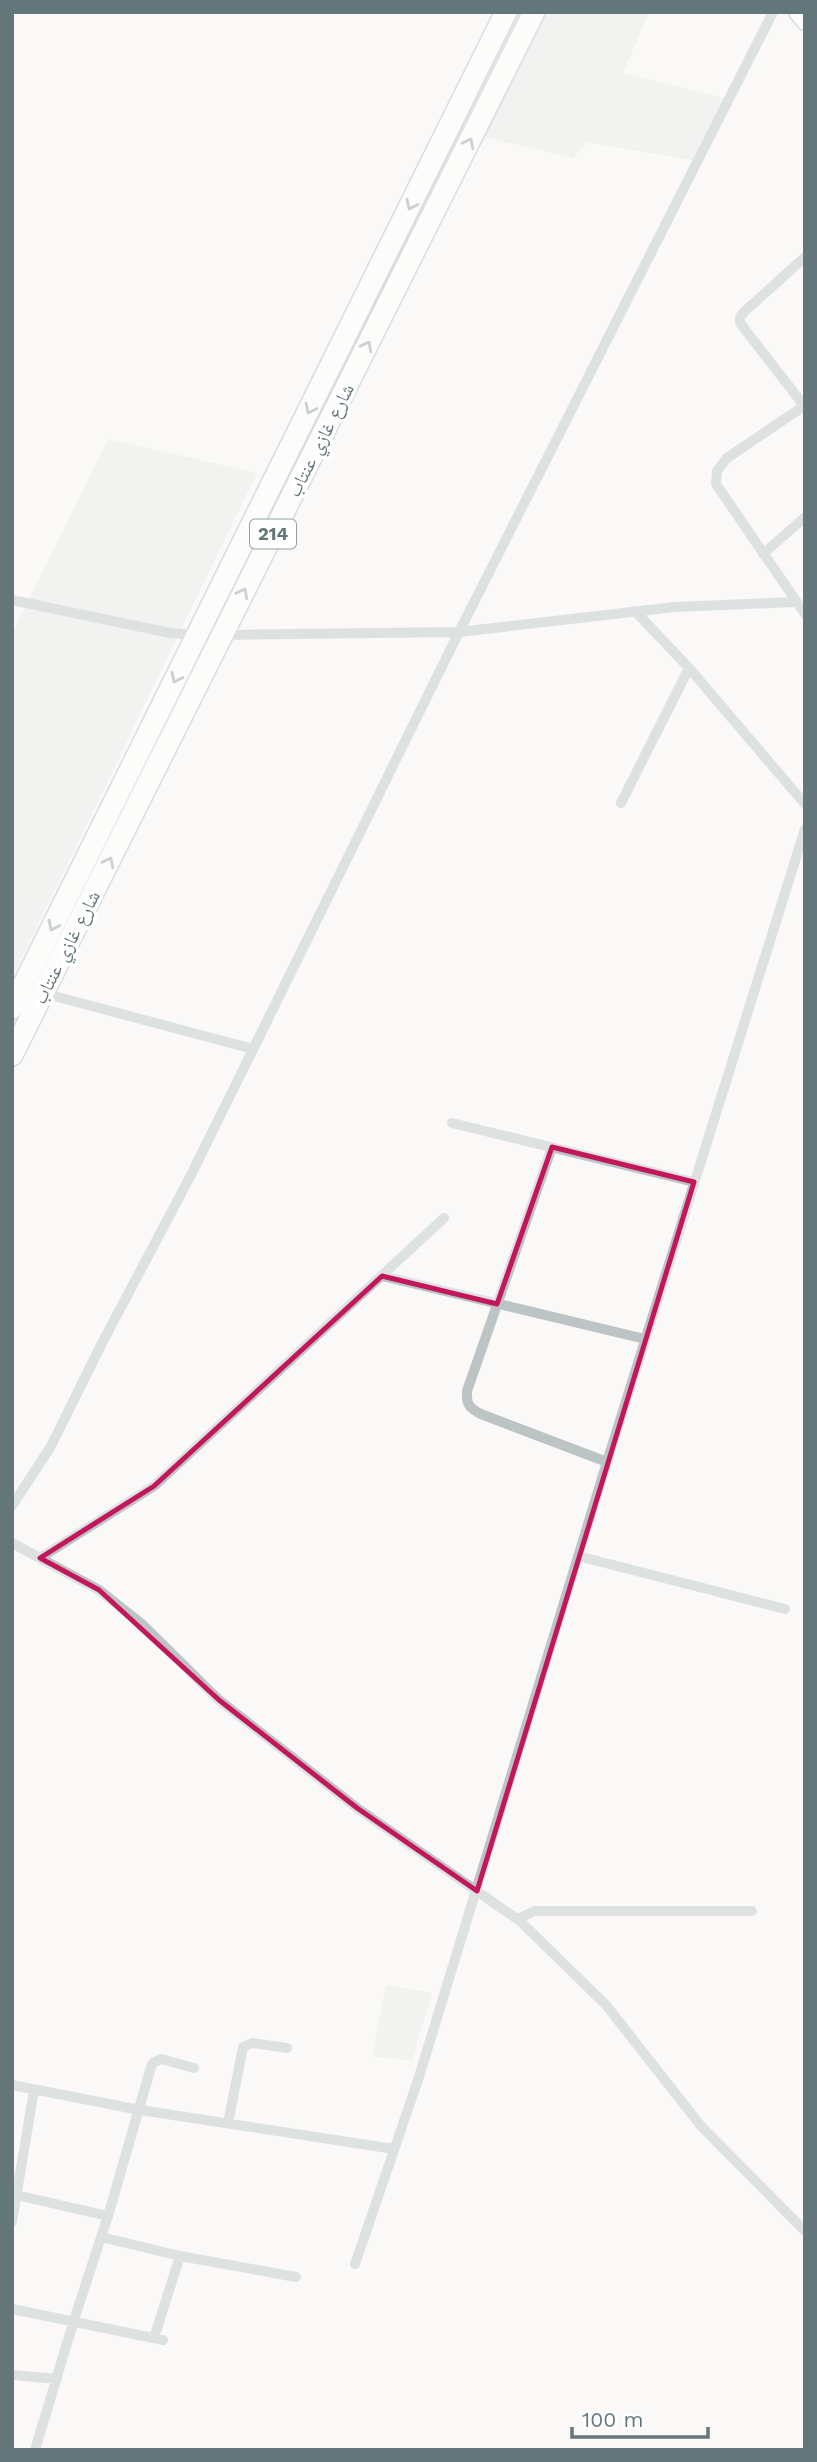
<svg xmlns="http://www.w3.org/2000/svg" width="817" height="2462" font-family="'Work Sans','Noto Naskh Arabic',sans-serif">
	<style>
		.built { fill: #e8e9e8 }
		.green { fill: #dcded8 }
		.lines { fill: none; stroke-linecap: round; stroke-linejoin: round }
		.secondary-casing { stroke: #b2babc; stroke-width: 19 }
		.highway-casing { stroke: #b3b9bb; stroke-width: 24 }
		.street { stroke: #bdc4c5; stroke-width: 10 }
		.secondary { stroke: #fff; stroke-width: 16 }
		.highway { stroke: #fff; stroke-width: 21 }
		.oneway { stroke: #92a0a2 }
		.marked { fill: none; stroke: #c2185b; stroke-width: 5; stroke-linejoin: round }
		.labels { text-anchor: middle; stroke-width: 7; stroke-linejoin: round; paint-order: stroke }
		.shield { fill: #fff; stroke: #92a0a2; stroke-width: 2 }
		.shield-label { font-size: 18px; font-weight: bold; fill: #63777a }
		.street-label { font-size: 19px; fill: #63777a; stroke: #fff }
	</style>
	<rect width="100%" height="100%" fill="#faf9f8"/>
	<path class="built" d="M539 12H649L623 73 729 99 697 161 587 142 573 158 481 136Z
		M108 439 257 473 12 979V634Z
		M386 1985 432 1993 412 2061 372 2056Z"/>
	<path class="green" d="M515 12H521L12 1030V1018Z"/>
	<g class="lines">
		<g class="secondary-casing">
			<path id="secondary" d="M797 12 805 22"/>
		</g>
		<g class="highway-casing">
			<path id="highway" d="M12 1008 506 12
				M12 1055 534 12"/>
		</g>
		<path class="street" d="M805 257 745 311 740 317V323L805 407
			M804 406 727 458 717 471 716 484 805 614
			M763 554 805 517
			M12 600 170 633 197 635
			M635 611 689 668 805 804
			M222 635 459 632 675 607 795 602
			M621 803 689 668
			M43 993 253 1049
			M452 1123 694 1182
			M552 1147 467 1391C466 1404 469 1408 481 1414L607 1462
			M382 1276 645 1339
			M12 1506 51 1446 101 1345 191 1175 459 632 773 12
			M12 1543 99 1590 143 1625 219 1700 357 1808 520 1921 606 2005 701 2126 805 2231
			M578 1556 785 1609
			M40 1558 154 1486 444 1218
			M517 1919 535 1911H752
			M12 2085 140 2110 394 2149
			M228 2123 243 2047 252 2043 287 2048
			M12 2194 108 2216
			M12 2222 34 2090
			M101 2237 180 2256 296 2277
			M355 2264 418 2080 607 1462 805 829
			M12 2309 163 2340
			M154 2338 180 2256
			M12 2375 57 2379
			M35 2450 74 2320 108 2216 151 2067 153 2063 161 2059 194 2068"/>
		<use href="#secondary" class="secondary"/>
		<use href="#highway" class="highway"/>
	</g>
	<defs><path id="oneway-chevron" d="M-2-3.5L2.5 0L-2 3.5" fill="none" stroke-width="1.6" stroke-linecap="round" stroke-linejoin="round" transform="scale(1.75)"/></defs>
	<g class="oneway">
		<use href="#oneway-chevron" transform="translate(469 143) rotate(-63)"/>
		<use href="#oneway-chevron" transform="translate(411 205) rotate(116)"/>
		<use href="#oneway-chevron" transform="translate(367 346) rotate(-63)"/>
		<use href="#oneway-chevron" transform="translate(310 409) rotate(116)"/>
		<use href="#oneway-chevron" transform="translate(243 593) rotate(-63)"/>
		<use href="#oneway-chevron" transform="translate(176 678) rotate(116)"/>
		<use href="#oneway-chevron" transform="translate(109 862) rotate(-63)"/>
		<use href="#oneway-chevron" transform="translate(53 926) rotate(116)"/>
	</g>
	<path d="M0 0H817V2462H0ZM552 1147 694 1182 477 1891 357 1808 219 1700 99 1590 40 1558 154 1486 382 1276 497 1304Z" fill="#faf9f8" fill-opacity=".55" fill-rule="evenodd"/>
	<path class="marked" d="M552 1147 694 1182 477 1891 357 1808 219 1700 99 1590 40 1558 154 1486 382 1276 497 1304Z"/>
	<g class="labels">
		<rect class="shield" x="250" y="519.5" width="46" height="29" rx="5"/>
		<g class="shield-label">
			<text x="273" y="540">214</text>
		</g>
		<g class="street-label">
			<text transform="translate(320 440) rotate(-63)" y="7">شارع غازي عنتاب</text>
			<text transform="translate(66 947) rotate(-63)" y="7">شارع غازي عنتاب</text>
		</g>
	</g>
	<rect width="817" height="2462" fill="none" stroke="#63777a" stroke-width="28"/>
	<path d="M572 2427v10h136v-10" fill="none" stroke="#63777a" stroke-width="3.5"/>
	<text x="582" y="2427" font-size="21" fill="#63777a" stroke="#ffffff" stroke-width="5" paint-order="stroke">100 m</text>
</svg>
